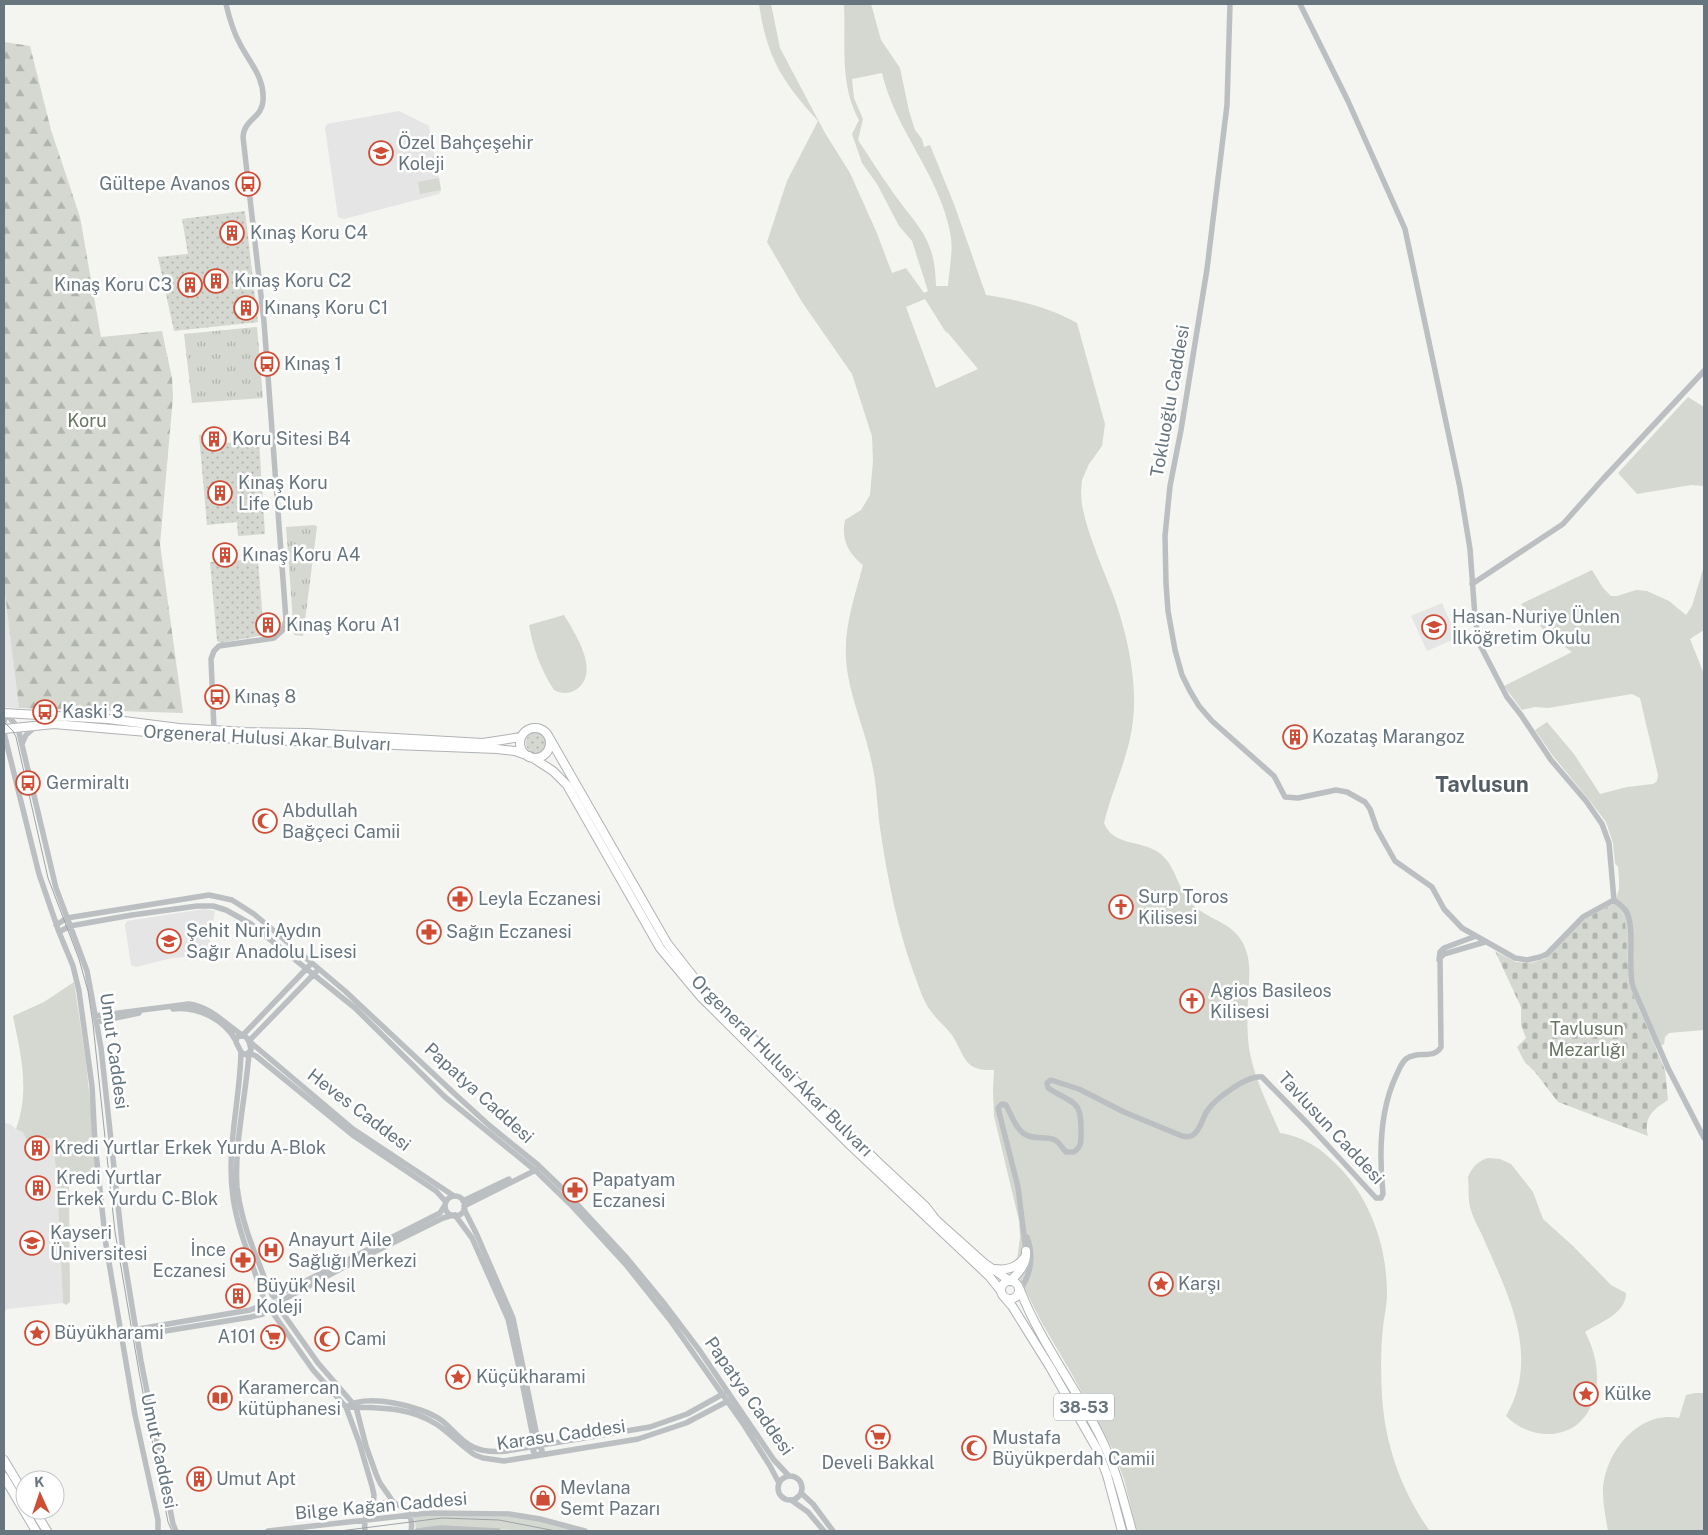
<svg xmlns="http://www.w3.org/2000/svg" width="1708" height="1535" font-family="'Public Sans',sans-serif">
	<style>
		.built { fill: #e4e5e4 }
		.grass { fill: #d4d8d0; fill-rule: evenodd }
		.forest { fill: url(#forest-firs) }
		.cemetery { fill: url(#cemetery-stones) }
		.park { fill: url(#park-tufts) }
		.garden { fill: url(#garden-dots) }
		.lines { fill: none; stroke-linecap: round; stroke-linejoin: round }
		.major-casing { stroke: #afb3b6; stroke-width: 10 }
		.minor { stroke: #bbbfc2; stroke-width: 5.5 }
		.major { stroke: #fff; stroke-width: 8 }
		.tram { stroke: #9da3a7; stroke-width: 1 }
		.labels { text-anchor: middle; stroke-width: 5; stroke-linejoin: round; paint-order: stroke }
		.shield { fill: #fff; stroke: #949ea5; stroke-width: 1 }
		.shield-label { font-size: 16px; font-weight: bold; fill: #66757e }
		.poi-label { font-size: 18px; fill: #66757e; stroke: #fff; text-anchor: start }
		.street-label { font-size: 18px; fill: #66757e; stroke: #fff }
		.park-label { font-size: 18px; fill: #697664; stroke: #fff }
		.district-label { font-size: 22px; font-weight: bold; fill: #535e64; stroke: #fff }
	</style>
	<defs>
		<pattern id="forest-firs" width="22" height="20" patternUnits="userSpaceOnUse" patternTransform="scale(1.25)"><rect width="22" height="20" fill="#d4d8d0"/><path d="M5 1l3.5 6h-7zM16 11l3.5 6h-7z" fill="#b0b4ae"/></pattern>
		<pattern id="cemetery-stones" width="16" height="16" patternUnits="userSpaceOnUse" patternTransform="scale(1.25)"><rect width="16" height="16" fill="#d4d8d0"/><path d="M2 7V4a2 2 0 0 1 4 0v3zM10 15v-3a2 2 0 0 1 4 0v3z" fill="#b0b4ae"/></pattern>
		<pattern id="park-tufts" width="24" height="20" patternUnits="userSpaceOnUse" patternTransform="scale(1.25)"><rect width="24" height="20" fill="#d4d8d0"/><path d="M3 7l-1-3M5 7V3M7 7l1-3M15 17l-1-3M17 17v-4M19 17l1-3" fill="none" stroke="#b0b4ae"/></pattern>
		<pattern id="garden-dots" width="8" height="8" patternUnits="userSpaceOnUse" patternTransform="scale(1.25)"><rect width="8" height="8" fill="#d4d8d0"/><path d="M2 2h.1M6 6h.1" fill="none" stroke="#b0b4ae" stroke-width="1.8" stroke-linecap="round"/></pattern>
	</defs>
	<rect width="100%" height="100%" fill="#f4f4f0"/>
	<path class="built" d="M399 111 429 126 441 190 439 194 344 219 338 217 325 128 327 124Z
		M4 586 19 708 4 707Z
		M1442 603 1457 638 1427 651 1411 616Z
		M204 909 215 911 207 959 196 956 172 958 136 967 131 965 125 925 127 921Z
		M4 1123 10 1124 16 1129 23 1132 53 1138 57 1183 63 1303 7 1309 4 1312Z"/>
	<path class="grass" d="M759 4H771L780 48 825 133 850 173 876 231 892 273 906 268 924 293 928 291 912 241 899 226 877 184 862 163 852 134 859 120C839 84 846 43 844 4H871L881 40 900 68 909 111 915 130 922 139 924 147 930 145 954 204 986 295C1018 300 1048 307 1077 323L1105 424 1102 446 1089 464 1082 480 1081 493 1082 505C1088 535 1101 564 1112 592 1126 629 1138 680 1133 720 1130 754 1112 789 1104 823 1113 846 1140 840 1158 852 1175 863 1177 887 1190 902 1204 918 1226 920 1239 937 1253 956 1249 976 1248 999 1247 1015 1247 1032 1249 1048 1254 1078 1268 1105 1280 1133 1306 1137 1323 1150 1341 1169 1372 1203 1387 1248 1387 1294 1387 1306 1384 1317 1383 1328 1380 1351 1381 1386 1383 1408 1388 1453 1404 1495 1430 1531H1137L1124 1479 1112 1448 1073 1376 1042 1323 1012 1264 1017 1261 1020 1237 1019 1221 994 1116 993 1090 994 1070C963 1071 966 1057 952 1035 945 1026 936 1019 930 1010 922 999 918 983 913 971 897 926 887 876 880 828 877 807 877 785 872 764 865 728 848 694 846 658 844 626 855 596 863 565 848 553 841 539 845 520L861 510 870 495 873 461 872 436 852 374 802 302 767 242 787 181 818 121C782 81 767 58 759 4ZM882 73C895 130 939 174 950 232 954 249 949 269 948 286H936C935 234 916 227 890 188 879 173 869 156 858 140L863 119 854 98 852 79ZM925 299 945 331 948 333 978 369 936 388 906 307Z
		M439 178 441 190 420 194 418 182Z
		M1688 397 1704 407V486L1691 485 1637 494 1618 473Z
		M1704 566V630L1690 639 1704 674V1030L1669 1033 1665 1037 1664 1044 1656 1048 1629 985 1625 917 1615 903 1619 889V878L1618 867 1615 863 1613 843 1606 822 1590 801 1553 756 1535 730 1547 722 1574 754 1600 794 1627 787 1653 784 1657 781 1658 775 1640 698 1632 694 1548 708 1535 707 1522 710 1504 686 1572 652 1548 635 1521 604 1592 570 1603 588 1611 596H1617L1636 590 1647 591 1669 601 1686 615 1692 606Z
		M564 615C574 632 601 671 577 689 570 694 562 694 554 690 541 670 533 649 529 625Z
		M74 982 86 1062 98 1179 69 1182 70 1302 66 1305 63 1303 57 1183 53 1138 27 1140 23 1132 16 1129C30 1091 21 1055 13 1016L44 1002Z
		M1488 1158 1500 1159 1511 1164 1533 1192 1543 1219 1573 1246 1611 1285 1626 1293C1626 1314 1600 1322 1585 1332 1598 1356 1602 1385 1589 1410 1572 1442 1529 1440 1506 1416 1540 1358 1510 1298 1485 1242 1481 1231 1473 1219 1470 1207 1468 1198 1469 1187 1468 1177 1472 1167 1478 1161 1488 1158Z
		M1695 1393H1704V1531H1608C1606 1519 1603 1505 1603 1493 1603 1454 1638 1410 1679 1418L1686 1395Z
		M439 1515 513 1517 534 1520 578 1531H527L443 1526 416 1529 414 1517Z"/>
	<path class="forest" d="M4 42 30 46 51 130 80 217 101 337 162 331 172 378 173 397 160 544 183 713 19 708 4 586Z"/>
	<path class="cemetery" d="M1615 903 1625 917 1629 985 1665 1070 1668 1100C1654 1109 1643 1117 1648 1136L1558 1102 1535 1072 1524 1061 1517 1047 1526 1038 1521 1025V1007L1495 951 1516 962 1531 963 1544 959 1585 919Z"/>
	<path class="park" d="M257 327 263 398 192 403 184 334Z
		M315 525 317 527 303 636 294 635 286 527Z"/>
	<path class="garden" d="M245 211 258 322 174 331 158 257 188 254 182 219Z
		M199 435H204L206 444 259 441 265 534 238 536 237 522 207 525Z
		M258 559 264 635 221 643 217 641 210 562Z
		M526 743a11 11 0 1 1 22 0a11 11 0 1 1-22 0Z"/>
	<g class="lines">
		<g class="major-casing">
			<path id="major" d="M4 713 108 719 179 728 246 732 307 733 483 743 521 737
				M520 743a15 15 0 1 1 30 0a15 15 0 1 1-30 0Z
				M4 729 54 724 217 738 497 749 515 751 529 756
				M550 739 667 943 703 989 881 1165 926 1207 936 1220 984 1263 1010 1281C1019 1273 1027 1264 1026 1251
				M533 758 553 771 567 785 660 948 701 997 847 1142 989 1276 1001 1291
				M995 1269C1006 1271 1018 1267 1024 1258
				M1001 1290a9 9 0 1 1 18 0a9 9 0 1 1-18 0Z
				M1020 1290C1040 1341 1074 1385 1099 1434 1115 1465 1123 1498 1132 1531
				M1005 1298 1012 1306 1050 1367 1097 1449 1107 1475 1122 1531
				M4 1460 25 1495
				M4 1477 36 1531
				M34 1510 47 1531"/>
		</g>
		<path class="minor" d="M1230 4 1227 105 1207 269 1181 430 1170 486 1165 536 1166 583 1168 611 1175 650 1182 675 1190 691 1199 706 1212 721 1274 776 1285 797 1298 798 1336 790 1347 792 1365 802 1370 809 1377 829 1395 861 1432 887 1444 909 1462 928 1515 958 1527 960 1540 957 1547 954 1583 917 1614 900
			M1300 4 1348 101 1405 229 1460 488 1470 549 1475 617 1479 643 1507 697 1521 715 1551 760 1586 801 1602 824 1609 843 1614 900
			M1472 584 1563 524 1603 479 1704 371
			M6 713 18 728 56 888 87 971 90 987 101 1048 123 1251 141 1361 173 1524 176 1531
			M4 722 6 713
			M214 730 211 659 214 651 219 646 274 638 283 630 286 620 264 322 243 137C244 119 262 118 263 101 265 78 250 63 240 44 234 33 229 17 226 4
			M4 733 39 874 59 932 73 966 79 991 92 1086 95 1144 106 1245 135 1415 158 1520V1531
			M22 744 26 735 36 726
			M1614 900C1618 903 1623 907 1626 911 1636 928 1627 967 1633 987L1668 1068 1704 1138
			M56 925 67 918 209 895 232 900 254 914 345 991 457 1096 490 1126 538 1165 565 1191 626 1257 663 1302 700 1351 774 1460 789 1476
			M59 932 70 926 132 915 197 906H213L226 910 251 924 355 1008 445 1097 536 1171 571 1205 627 1266 670 1320 744 1425 770 1466 779 1483
			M1439 960 1440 952 1444 948 1476 936
			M316 972 249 1041 353 1129 454 1196
			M173 1009C197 1006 224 1019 236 1041
			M95 1016 189 1004C211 1007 224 1023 242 1035
			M97 1022 139 1013
			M242 1035C249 1037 250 1044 251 1050L246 1055 241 1052 236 1042 237 1037Z
			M243 1035 309 966
			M241 1052C240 1101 226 1149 233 1197 238 1233 254 1266 264 1300
			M445 1206a10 10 0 1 1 20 0a10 10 0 1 1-20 0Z
			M463 1201 509 1179
			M464 1206 536 1170
			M455 1215 472 1238 508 1319 520 1372 535 1447 533 1451 536 1455H539L542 1452V1450L539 1446 513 1318 477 1235 464 1209
			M1026 1251 1018 1187 998 1108 1002 1104 1006 1105C1011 1114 1015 1127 1023 1133 1033 1141 1045 1135 1055 1140 1060 1143 1062 1148 1066 1152H1074C1081 1147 1081 1142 1081 1135 1082 1098 1074 1105 1048 1088L1047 1083 1051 1080 1079 1089 1124 1112 1182 1136C1186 1137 1190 1137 1193 1135 1201 1129 1202 1119 1207 1111 1215 1099 1247 1075 1262 1077L1308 1124 1376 1198H1381L1383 1194C1379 1155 1379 1112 1396 1076 1399 1070 1401 1063 1406 1059 1417 1050 1434 1060 1441 1047L1440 958 1444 954 1485 942
			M1020 1290C1031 1274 1034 1256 1027 1237
			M273 1296C266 1285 263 1273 258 1261 248 1237 240 1212 237 1187 234 1146 246 1095 249 1053L256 1056 354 1136 436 1191 446 1202
			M274 1297 440 1213 445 1205
			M277 1303 348 1265 443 1218 453 1215
			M277 1305 318 1363 356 1407 366 1446 376 1474 380 1483 394 1503
			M270 1309 313 1370 346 1407 359 1442 372 1486 374 1495 373 1505 369 1511
			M121 1332 250 1310 258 1307 264 1302
			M122 1338 251 1317 263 1314 268 1309
			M346 1407C378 1408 408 1406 436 1424 450 1433 461 1446 475 1455L483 1458 504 1461 638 1439 686 1423 728 1401
			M346 1407C366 1393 422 1406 441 1420 452 1428 460 1441 473 1447 483 1452 496 1452 507 1451L650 1427 687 1414 723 1394
			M778 1488a12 12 0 1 1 24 0a12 12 0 1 1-24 0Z
			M801 1493 813 1504 833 1531
			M791 1500 808 1512 824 1531
			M268 1531 429 1513 509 1514 540 1519 585 1531
			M365 1531C360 1491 418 1495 411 1531
			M417 1531 441 1528 498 1531"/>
		<use href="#major" class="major"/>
		<path class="tram" d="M4 722 13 731 16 737 48 878 79 959 88 991 93 1024 115 1232 139 1372 168 1522 172 1531
			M340 1531 442 1518 499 1520 556 1531"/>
	</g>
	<defs>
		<g id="school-ring" transform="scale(1.25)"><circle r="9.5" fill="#fff" stroke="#cf4d35" stroke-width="1.5"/><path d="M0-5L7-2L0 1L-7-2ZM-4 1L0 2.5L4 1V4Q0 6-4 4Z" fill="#cf4d35"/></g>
		<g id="bus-ring" transform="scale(1.25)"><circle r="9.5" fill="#fff" stroke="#cf4d35" stroke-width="1.5"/><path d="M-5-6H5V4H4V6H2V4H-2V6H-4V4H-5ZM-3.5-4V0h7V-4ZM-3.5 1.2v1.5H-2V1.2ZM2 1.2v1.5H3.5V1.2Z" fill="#cf4d35"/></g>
		<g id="building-ring" transform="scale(1.25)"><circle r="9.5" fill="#fff" stroke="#cf4d35" stroke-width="1.5"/><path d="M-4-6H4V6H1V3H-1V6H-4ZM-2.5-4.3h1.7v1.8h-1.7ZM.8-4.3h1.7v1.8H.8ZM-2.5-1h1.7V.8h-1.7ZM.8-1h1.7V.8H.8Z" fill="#cf4d35"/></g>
		<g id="mosque-ring" transform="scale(1.25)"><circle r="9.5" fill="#fff" stroke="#cf4d35" stroke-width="1.5"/><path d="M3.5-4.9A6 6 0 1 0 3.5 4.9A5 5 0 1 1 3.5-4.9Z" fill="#cf4d35"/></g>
		<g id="pharmacy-ring" transform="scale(1.25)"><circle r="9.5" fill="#fff" stroke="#cf4d35" stroke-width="1.5"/><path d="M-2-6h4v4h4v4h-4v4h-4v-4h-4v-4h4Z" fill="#cf4d35"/></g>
		<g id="church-ring" transform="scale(1.25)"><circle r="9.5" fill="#fff" stroke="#cf4d35" stroke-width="1.5"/><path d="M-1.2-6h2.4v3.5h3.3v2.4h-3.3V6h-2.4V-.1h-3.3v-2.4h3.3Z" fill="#cf4d35"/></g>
		<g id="university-ring" transform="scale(1.25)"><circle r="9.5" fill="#fff" stroke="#cf4d35" stroke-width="1.5"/><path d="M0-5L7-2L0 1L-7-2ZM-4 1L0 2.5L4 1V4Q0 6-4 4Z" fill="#cf4d35"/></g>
		<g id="hospital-ring" transform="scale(1.25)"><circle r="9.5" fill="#fff" stroke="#cf4d35" stroke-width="1.5"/><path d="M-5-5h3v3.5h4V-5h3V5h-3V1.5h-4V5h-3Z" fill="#cf4d35"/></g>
		<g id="sight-ring" transform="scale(1.25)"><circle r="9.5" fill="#fff" stroke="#cf4d35" stroke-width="1.5"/><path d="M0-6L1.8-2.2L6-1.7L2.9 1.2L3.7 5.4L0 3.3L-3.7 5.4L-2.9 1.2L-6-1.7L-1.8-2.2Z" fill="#cf4d35"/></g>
		<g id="supermarket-ring" transform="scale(1.25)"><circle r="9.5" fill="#fff" stroke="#cf4d35" stroke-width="1.5"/><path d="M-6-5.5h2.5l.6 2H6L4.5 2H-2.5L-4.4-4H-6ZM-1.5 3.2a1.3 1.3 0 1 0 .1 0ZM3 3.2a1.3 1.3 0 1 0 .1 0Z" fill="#cf4d35"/></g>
		<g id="library-ring" transform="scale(1.25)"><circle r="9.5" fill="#fff" stroke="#cf4d35" stroke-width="1.5"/><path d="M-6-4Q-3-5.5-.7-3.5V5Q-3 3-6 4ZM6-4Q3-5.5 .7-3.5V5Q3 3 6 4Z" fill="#cf4d35"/></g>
		<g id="shop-ring" transform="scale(1.25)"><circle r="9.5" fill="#fff" stroke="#cf4d35" stroke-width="1.5"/><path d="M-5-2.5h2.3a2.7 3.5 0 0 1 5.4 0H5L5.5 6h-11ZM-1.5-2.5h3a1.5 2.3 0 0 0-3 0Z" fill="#cf4d35"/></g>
	</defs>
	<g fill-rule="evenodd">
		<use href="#school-ring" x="381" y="153"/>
		<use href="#bus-ring" x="248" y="184"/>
		<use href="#building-ring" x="232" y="233"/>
		<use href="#building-ring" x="216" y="281"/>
		<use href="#building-ring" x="190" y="285"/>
		<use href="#building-ring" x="246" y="308"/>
		<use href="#bus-ring" x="267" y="364"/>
		<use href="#building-ring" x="214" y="439"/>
		<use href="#building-ring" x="220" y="493"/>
		<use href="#building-ring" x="225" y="555"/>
		<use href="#building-ring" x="268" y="625"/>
		<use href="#school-ring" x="1434" y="627"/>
		<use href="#bus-ring" x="217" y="697"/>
		<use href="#bus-ring" x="45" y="712"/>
		<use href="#building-ring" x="1295" y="737"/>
		<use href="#bus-ring" x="28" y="783"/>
		<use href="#mosque-ring" x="265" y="821"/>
		<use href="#pharmacy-ring" x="460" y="899"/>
		<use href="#church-ring" x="1121" y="907"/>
		<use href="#pharmacy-ring" x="429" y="932"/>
		<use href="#school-ring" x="169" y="941"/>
		<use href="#church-ring" x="1192" y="1001"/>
		<use href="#building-ring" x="37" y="1148"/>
		<use href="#building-ring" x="38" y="1188"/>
		<use href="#pharmacy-ring" x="575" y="1190"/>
		<use href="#university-ring" x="32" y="1243"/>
		<use href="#hospital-ring" x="271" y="1250"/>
		<use href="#pharmacy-ring" x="243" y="1260"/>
		<use href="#sight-ring" x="1161" y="1284"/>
		<use href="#building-ring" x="238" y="1296"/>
		<use href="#sight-ring" x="37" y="1333"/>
		<use href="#supermarket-ring" x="273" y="1337"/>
		<use href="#mosque-ring" x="327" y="1339"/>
		<use href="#sight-ring" x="458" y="1377"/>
		<use href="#sight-ring" x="1586" y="1394"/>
		<use href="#library-ring" x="220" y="1398"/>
		<use href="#supermarket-ring" x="878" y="1437"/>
		<use href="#mosque-ring" x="974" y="1448"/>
		<use href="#building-ring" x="199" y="1479"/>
		<use href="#shop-ring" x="543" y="1498"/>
	</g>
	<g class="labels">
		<rect class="shield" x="1054" y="1393.5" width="60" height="27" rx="4"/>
		<g class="shield-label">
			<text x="1084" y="1413">38-53</text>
		</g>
		<g class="poi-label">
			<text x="398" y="149">Özel Bahçeşehir<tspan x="398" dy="21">Koleji</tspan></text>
			<text x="230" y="190" text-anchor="end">Gültepe Avanos</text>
			<text x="250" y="239">Kınaş Koru C4</text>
			<text x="234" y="287">Kınaş Koru C2</text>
			<text x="172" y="291" text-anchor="end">Kınaş Koru C3</text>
			<text x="264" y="314">Kınanş Koru C1</text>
			<text x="284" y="370">Kınaş 1</text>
			<text x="232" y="445">Koru Sitesi B4</text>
			<text x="238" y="489">Kınaş Koru<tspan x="238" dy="21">Life Club</tspan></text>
			<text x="242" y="561">Kınaş Koru A4</text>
			<text x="1452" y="623">Hasan-Nuriye Ünlen<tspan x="1452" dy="21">İlköğretim Okulu</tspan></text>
			<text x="286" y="631">Kınaş Koru A1</text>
			<text x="234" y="703">Kınaş 8</text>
			<text x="62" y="718">Kaski 3</text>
			<text x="1312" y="743">Kozataş Marangoz</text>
			<text x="46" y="789">Germiraltı</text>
			<text x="282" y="817">Abdullah<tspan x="282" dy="21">Bağçeci Camii</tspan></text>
			<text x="1138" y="903">Surp Toros<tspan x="1138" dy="21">Kilisesi</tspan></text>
			<text x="478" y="905">Leyla Eczanesi</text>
			<text x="186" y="937">Şehit Nuri Aydın<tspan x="186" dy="21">Sağır Anadolu Lisesi</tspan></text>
			<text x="446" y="938">Sağın Eczanesi</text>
			<text x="1210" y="997">Agios Basileos<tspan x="1210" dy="21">Kilisesi</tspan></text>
			<text x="54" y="1154">Kredi Yurtlar Erkek Yurdu A-Blok</text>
			<text x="56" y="1184">Kredi Yurtlar<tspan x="56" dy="21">Erkek Yurdu C-Blok</tspan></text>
			<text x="592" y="1186">Papatyam<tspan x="592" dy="21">Eczanesi</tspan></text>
			<text x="50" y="1239">Kayseri<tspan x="50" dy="21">Üniversitesi</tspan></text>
			<text x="288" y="1246">Anayurt Aile<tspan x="288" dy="21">Sağlığı Merkezi</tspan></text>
			<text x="226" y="1256" text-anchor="end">İnce<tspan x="226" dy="21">Eczanesi</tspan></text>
			<text x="1178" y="1290">Karşı</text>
			<text x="256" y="1292">Büyük Nesil<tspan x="256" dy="21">Koleji</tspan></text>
			<text x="54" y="1339">Büyükharami</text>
			<text x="256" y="1343" text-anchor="end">A101</text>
			<text x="344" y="1345">Cami</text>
			<text x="476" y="1383">Küçükharami</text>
			<text x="238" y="1394">Karamercan<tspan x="238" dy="21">kütüphanesi</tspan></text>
			<text x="1604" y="1400">Külke</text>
			<text x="992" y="1444">Mustafa<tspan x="992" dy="21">Büyükperdah Camii</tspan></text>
			<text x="878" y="1469" text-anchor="middle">Develi Bakkal</text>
			<text x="216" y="1485">Umut Apt</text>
			<text x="560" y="1494">Mevlana<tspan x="560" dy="21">Semt Pazarı</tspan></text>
		</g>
		<g class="street-label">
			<text transform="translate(1170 401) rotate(-80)" y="6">Tokluoğlu Caddesi</text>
			<text transform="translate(267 738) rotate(3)" y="6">Orgeneral Hulusi Akar Bulvarı</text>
			<text transform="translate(114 1051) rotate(82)" y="6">Umut Caddesi</text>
			<text transform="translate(782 1066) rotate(45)" y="6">Orgeneral Hulusi Akar Bulvarı</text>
			<text transform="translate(479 1093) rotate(42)" y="6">Papatya Caddesi</text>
			<text transform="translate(359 1110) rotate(37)" y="6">Heves Caddesi</text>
			<text transform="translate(1331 1128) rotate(47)" y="6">Tavlusun Caddesi</text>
			<text transform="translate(749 1396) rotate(55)" y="6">Papatya Caddesi</text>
			<text transform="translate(561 1435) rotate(-8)" y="6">Karasu Caddesi</text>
			<text transform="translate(159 1451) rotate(78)" y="6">Umut Caddesi</text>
			<text transform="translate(381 1506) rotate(-5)" y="6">Bilge Kağan Caddesi</text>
		</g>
		<g class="park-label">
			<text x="87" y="427">Koru</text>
			<text x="1587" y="1035">Tavlusun<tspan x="1587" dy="21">Mezarlığı</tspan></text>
		</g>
		<g class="district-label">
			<text x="1482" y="792">Tavlusun</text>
		</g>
	</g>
	<rect width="1708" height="1535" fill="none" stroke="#66757e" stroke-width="10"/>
	<g transform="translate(40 1495) rotate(357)"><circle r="24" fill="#ffffff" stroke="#c2c8cb"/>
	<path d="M0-4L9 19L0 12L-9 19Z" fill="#cf4d35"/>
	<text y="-8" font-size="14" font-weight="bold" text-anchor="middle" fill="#66757e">K</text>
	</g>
</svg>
